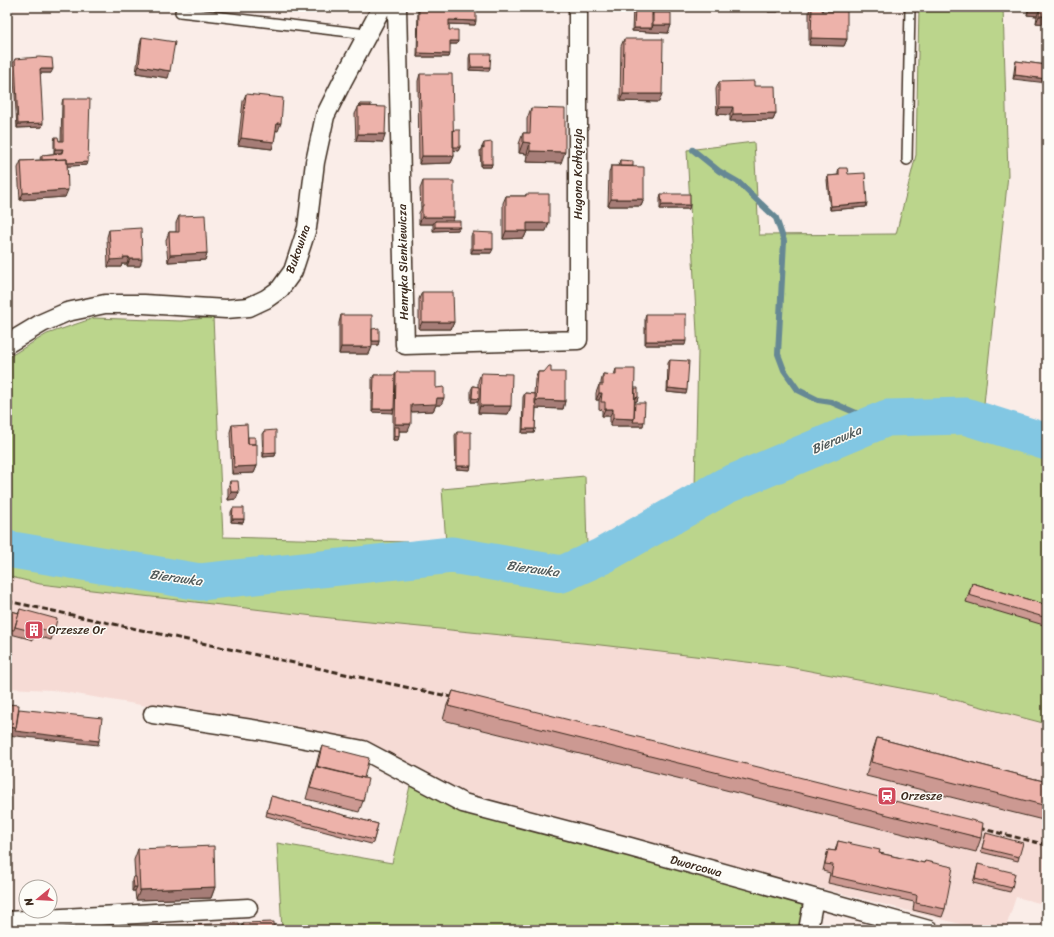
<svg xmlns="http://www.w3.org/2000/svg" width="1054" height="937" font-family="Sriracha,sans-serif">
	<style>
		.built { fill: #f6dbd5 }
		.green { fill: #bbd58c; stroke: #7b8055 }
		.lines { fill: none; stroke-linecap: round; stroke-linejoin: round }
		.stream { stroke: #668894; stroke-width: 6 }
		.river { stroke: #82c7e3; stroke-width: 37 }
		.lane-casing { stroke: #3b2a1e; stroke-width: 12 }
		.street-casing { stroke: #3b2a1e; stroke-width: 21 }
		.lane { stroke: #fdfcf7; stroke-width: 9 }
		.street { stroke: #fdfcf7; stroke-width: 18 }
		.rail { stroke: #3b2a1e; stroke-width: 3; stroke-dasharray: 6 3; stroke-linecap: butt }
		.wall { fill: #cc9992; stroke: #3b2a1e }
		.shaded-wall { fill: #a67d77; stroke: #3b2a1e }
		.building { fill: #edb2aa; stroke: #3b2a1e }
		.labels { text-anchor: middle; stroke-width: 3; stroke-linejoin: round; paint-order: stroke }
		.street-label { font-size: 12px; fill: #3b2a1e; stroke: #fdfcf7 }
		.poi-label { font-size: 12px; fill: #3b2a1e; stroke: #fdfcf7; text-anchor: start }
		.water-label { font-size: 13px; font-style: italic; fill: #505959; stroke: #fdfcf7 }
	</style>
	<rect width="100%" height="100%" fill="#faede8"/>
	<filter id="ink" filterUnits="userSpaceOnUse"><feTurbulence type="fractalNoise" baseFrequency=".025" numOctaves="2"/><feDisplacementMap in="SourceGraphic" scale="8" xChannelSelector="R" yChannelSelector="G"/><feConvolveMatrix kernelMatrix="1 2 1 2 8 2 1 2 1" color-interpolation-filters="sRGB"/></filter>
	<g filter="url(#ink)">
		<path class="built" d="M7 576 40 584 1047 589V905L1016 897 1005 930H991L964 925 467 798 360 742 52 690 7 688Z"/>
		<path class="green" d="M919 7H1003L1008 175 983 413 1047 433V724L932 694 789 667 592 644 339 619 212 604 40 584 7 576V358L47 334 94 318 181 321 213 317 223 537 446 543 442 489 585 476 587 547 695 487 698 351 687 150 754 142 759 235 896 234 916 155Z
			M410 786 459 809 808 905 803 930H282L277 843 392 863Z"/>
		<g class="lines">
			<path class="stream" d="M693 150 719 171 738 182 776 218 784 241 778 354 784 370 798 390 818 400 831 402 877 422"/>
			<path class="river" d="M7 549 200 582 452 555 562 574 602 556 725 486 887 418 965 416 1047 442"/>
			<g class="lane-casing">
				<path id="lane" d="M180 12 367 34
					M907 160 910 7"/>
			</g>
			<g class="street-casing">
				<path id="street" d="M397 7 405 345 578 340V7
					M7 344 42 323 67 312 105 304H144L226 309 249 307 266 299 280 289 293 271 307 228 315 162 325 116 343 80 382 7
					M153 714 258 730 363 750 463 803 630 847 929 930
					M7 921 248 908
					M808 930 814 898"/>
			</g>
			<use href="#lane" class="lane"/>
			<use href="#street" class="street"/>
			<path class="rail" d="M7 601 461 699
				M971 826 1047 845"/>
		</g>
		<path class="wall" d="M418 7H476L475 25 449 24V30L458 41 457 44H450L449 57H417Z
			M633 7H670L669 9 652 8V16L653 13 671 25 668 33 632 31Z
			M811 7H823L822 11 847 39 844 46 809 45V11Z
			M1028 7H1047V24L1036 23 1037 16 1027 15Z
			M142 37 168 78 136 73 140 44Z
			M624 39 659 102 620 101 621 46Z
			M470 54 490 67 489 71 469 70V58Z
			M15 59 51 73H40L42 127 17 128 13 63Z
			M1016 61 1047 65 1013 79 1015 65Z
			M420 74 453 130 460 147 458 151 453 150 454 156 451 163 419 164 418 81Z
			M719 82 754 86 776 113 773 120 730 121V115L717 114 716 89Z
			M246 94 278 131 276 130 274 142 272 149 238 145 243 101Z
			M63 99 87 165 67 166 65 197 20 200 18 168 21 161 41 160 40 158 42 155 61 153H54V141L55 137 59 141H61L62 103Z
			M360 104 371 106 385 134 383 142 356 141 355 114Z
			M531 108 561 163 526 162 527 154 519 153V144L523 133H527V119Z
			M484 143 492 164 491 167H481L480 151Z
			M620 160 633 166 644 199 641 206H608L609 173 611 166H618Z
			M839 168 866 207 830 210 827 180 828 176 838 175V172Z
			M423 181 454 217 453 221 458 230 433 231V224H419V213L421 209 420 189Z
			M526 194 546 231H527L524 238 503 239V203L506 196H526Z
			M661 194 689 209H660V198Z
			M179 216 207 253 205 260 168 262 166 240 169 232H176V223Z
			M109 230 140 266H127V264H122L121 267H108L107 237Z
			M473 232 491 253H471V236Z
			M422 292 454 322 451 329H419V299Z
			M646 314 685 345H645V318Z
			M341 315 372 329 379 341 378 345H372L369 354H339V323Z
			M670 360 686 394 667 392 668 363Z
			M616 369 635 388 638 397 637 401H635V403L643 426H610V416H602V410L599 409V400H596V393L599 385H601V382L603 374 614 375Z
			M396 372 436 388 441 405H436L433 411 411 412 408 431H399V436L398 440H393V412H372V379L374 375 395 376Z
			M538 372H551L565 401 563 409 536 408 535 429 534 433H522L523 397 525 393 534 394 535 379Z
			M481 373 511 406 508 414 478 413V402H471V390L473 386 478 387V381Z
			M232 425 255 444 257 466 254 473 232 474 230 432Z
			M264 431 276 452 275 456 263 457 262 434Z
			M457 432 470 470 456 469 455 435Z
			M230 481 239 492 236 499 228 500V488Z
			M233 508 244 519 243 523 231 522V512Z
			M972 583 1047 605V626L966 602Z
			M20 609 54 632 51 640 34 635 33 640 7 633V610L19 613Z
			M453 691 981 838 976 852 443 720 447 705Z
			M877 738 1047 782V821L866 776 872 753Z
			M322 746 364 778 363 801 359 812 306 799 312 777 316 766 319 754Z
			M271 796 378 824 373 843 371 844 266 816Z
			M986 833 1019 857 1018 861 981 852Z
			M838 841 879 853 924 863 925 861 945 909 942 917 913 910 914 903V902L828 883 830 873 823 871 826 857 828 850 835 851Z
			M138 849 215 887 211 898 136 900 135 891H132V880L133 877H135L134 860Z
			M978 864 1012 888 1010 892 973 883Z
			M243 923 274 930H241V927Z"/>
		<path class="shaded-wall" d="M635 7H670L669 9Z
			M1030 7 1040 8 1037 16 1027 15Z
			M770 8H780L778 12H768Z
			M1039 16H1047V24L1036 23Z
			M449 20 476 21 475 25 448 24Z
			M653 25H671L668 33 632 31 634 28H652Z
			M811 38 847 39 844 46 809 45Z
			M450 41H458L457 44H448Z
			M418 53 450 54 449 57H417Z
			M139 66 170 71 168 78 136 73Z
			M471 67H490L489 71 469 70Z
			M40 69H53L51 73H39Z
			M1015 75 1047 79V83L1013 79Z
			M623 94H662L659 102 620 101Z
			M719 107H733L730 115 717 114Z
			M776 113 773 120 730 121 733 114Z
			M43 123 42 127 17 128 18 124Z
			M277 123H281L278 131 274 130Z
			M358 134H385L383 142 356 141Z
			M241 138 274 142 272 149 238 145Z
			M523 142 530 143 527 154 519 153Z
			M452 146 460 147 458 151 451 150Z
			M55 149H63L61 153H54Z
			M530 151 565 152 561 163 526 162Z
			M422 156H454L451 163 419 164Z
			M88 162 87 165 41 168 43 164Z
			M482 164H492L491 167H481Z
			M68 190 65 197 20 200 23 193Z
			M611 199H644L641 206H608Z
			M867 203 866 207 830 210 831 206Z
			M662 205H690L689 209H660Z
			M422 217H454L451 225 435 221 433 224H419Z
			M527 223H549L546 231H524Z
			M435 227H460L458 230 433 231Z
			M506 231H527L524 238 503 239Z
			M473 249H493L491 253H471Z
			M207 253 205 260 168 262 170 255Z
			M123 257H129L127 264H122L121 267H108L111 260Z
			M130 259H142L140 266H127Z
			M422 322H454L451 329H419Z
			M371 341H379L378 345H369Z
			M646 341H686L685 345H645Z
			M341 347H372L369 354H339Z
			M668 388 687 390 686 394 667 392Z
			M599 393H602L599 400H596Z
			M638 397 637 401 632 402 633 398Z
			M437 398H444L441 405H436L433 411 408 412 411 405Z
			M472 398 479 399 478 402H471Z
			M536 400 565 401 563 409 534 408Z
			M480 406H511L508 414 478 413Z
			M373 409H394L393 413 372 412Z
			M605 409H613L610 416H602Z
			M613 418 634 419 644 422 643 426H610Z
			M395 424H411L408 431H394V427Z
			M523 429H535L534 433H522Z
			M394 436H399L398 440H393Z
			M276 452 275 456 263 457 264 453Z
			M257 466 254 473 232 474 234 467Z
			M457 466H471L470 470 456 469Z
			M231 492H239L236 499 228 500Z
			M232 519H244L243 523 231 522Z
			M7 727 16 728 99 741 98 745 7 735Z
			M7 819H10L9 823H7Z
			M134 887H137L135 891H132Z
			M215 887 211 898 136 900 140 890Z"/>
		<path class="building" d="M419 7H476V21L449 20V30H458V41H450V54L418 53Z
			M635 7H652V28H634Z
			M770 7H780V8H770Z
			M812 7H823L822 11H847V39L811 38Z
			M1030 7H1047V16H1039L1040 8Z
			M653 13H671V25H653Z
			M142 37 175 42 170 71 139 66Z
			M624 39H663L662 94H623Z
			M470 54H491L490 67H471Z
			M39 57 52 58 53 69H40L43 123 18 124 15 59Z
			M1016 61 1047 65V79L1015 75Z
			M420 74H452L454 156H422Z
			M754 81V86H775L776 113 733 114V107H719V82Z
			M246 94 283 98 281 123H277L274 142 241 138Z
			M63 99H90L88 162 67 163V159L42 160V155L62 153 63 149H55V137H58L59 141H63Z
			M360 104H371V106H360Z
			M361 106 386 107 385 134H358V107Z
			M531 108 565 109V152L530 151V143L523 142V133H530Z
			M453 130H460V147H453Z
			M492 142V164H482V147L484 148V143Z
			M67 159 68 190 23 193 21 161Z
			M620 160 633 161V166H620Z
			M611 166 644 167V199H611Z
			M839 168H847L848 174 865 173 867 203 831 206 828 176 839 175Z
			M423 181H454V217H422V206H423Z
			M526 194H549V223H527V231H506V196H526Z
			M661 194H690V205H662Z
			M205 215 207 253 170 255 169 232H179V216Z
			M435 221H460V227H435Z
			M141 228 142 259H130L129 257H123L124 259 111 260 109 230Z
			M473 232 493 233V249H473Z
			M422 292H453L454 322H422Z
			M646 314H686V341H646Z
			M341 315H372V347H341Z
			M379 328V341H372V329Z
			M670 360 689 361 687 390 668 388Z
			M549 366H551V372H565V401L536 400 538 372H544Z
			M616 369H635L634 419 613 418V409H605V402H601L602 393H599V385H603V374L616 375Z
			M396 372H436V388L444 387V398H437L436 404 411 405V424H395Z
			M481 373 512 374 511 406H480Z
			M374 375H395L394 409H373Z
			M473 386 479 387V399L472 398Z
			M635 388H638V397L635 398Z
			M525 393 535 394V404H536L535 429H523Z
			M635 403H645L644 422H633L634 419Z
			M247 424 248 444H257V466L234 467 232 425Z
			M394 427H399V436H394Z
			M276 430V452L264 453V431Z
			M457 432H471V466H457Z
			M248 437H255V444H248Z
			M230 481H238L239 492H231Z
			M233 508H244V519H232Z
			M972 583 1047 605V618L969 595Z
			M20 609 57 619 54 632 37 628 35 632 15 627Z
			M7 610 19 613 14 630 7 629Z
			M453 691 983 823 981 838 448 706Z
			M7 704 19 705 16 728 7 727Z
			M19 709 102 718 99 741 15 731 16 728Z
			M877 738 1047 782V806L871 762Z
			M322 746 369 758 364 778 317 767Z
			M316 766 368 779 363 801 310 788Z
			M7 789H10V819H7Z
			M271 796 378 824 374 839 373 840 267 812Z
			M986 833 1023 843 1019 857 982 848Z
			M838 841 880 850 879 853 924 863 925 861 953 867 945 909 916 903 917 896 916 895 831 876 833 865 825 864 828 850 836 851Z
			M214 846 215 887 140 890 138 849Z
			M978 864 1015 873 1012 888 975 879Z
			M133 877H136L137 887H134Z
			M274 922V930H243V923Z
			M239 923 240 930H126V927Z
			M78 928V930H29Z"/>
	</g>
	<defs>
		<g id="building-square" transform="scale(1)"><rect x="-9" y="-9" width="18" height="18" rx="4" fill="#d1495b" stroke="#fdfcf7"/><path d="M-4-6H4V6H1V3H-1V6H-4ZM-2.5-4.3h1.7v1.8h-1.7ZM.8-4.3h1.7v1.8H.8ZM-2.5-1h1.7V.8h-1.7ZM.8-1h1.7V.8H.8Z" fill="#fff"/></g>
		<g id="station-square" transform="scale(1)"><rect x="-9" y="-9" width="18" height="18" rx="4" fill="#d1495b" stroke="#fdfcf7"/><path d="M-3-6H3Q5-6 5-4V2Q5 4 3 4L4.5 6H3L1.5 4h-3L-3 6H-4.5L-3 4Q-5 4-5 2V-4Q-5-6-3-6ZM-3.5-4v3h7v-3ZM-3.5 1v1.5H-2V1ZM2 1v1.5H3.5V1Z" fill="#fff"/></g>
	</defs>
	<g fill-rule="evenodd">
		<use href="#building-square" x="34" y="630"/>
		<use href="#station-square" x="887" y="796"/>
	</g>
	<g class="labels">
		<g class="street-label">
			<text transform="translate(578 174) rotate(-90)" y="4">Hugona Kołłątaja</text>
			<text transform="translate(298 249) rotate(-70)" y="4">Bukowina</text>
			<text transform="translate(403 262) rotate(-91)" y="4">Henryka Sienkiewicza</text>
			<text transform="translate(696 866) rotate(15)" y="4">Dworcowa</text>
		</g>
		<g class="poi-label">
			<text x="48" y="634">Orzesze Or</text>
			<text x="901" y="800">Orzesze</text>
		</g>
		<g class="water-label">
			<text transform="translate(836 439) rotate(-23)" y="5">Bierawka</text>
			<text transform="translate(533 568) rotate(8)" y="5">Bierawka</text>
			<text transform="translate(176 577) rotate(8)" y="5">Bierawka</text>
		</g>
	</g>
	<rect width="1054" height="937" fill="none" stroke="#fdfcf7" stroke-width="24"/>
	<rect x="12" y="12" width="1030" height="913" fill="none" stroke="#3b2a1e" stroke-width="1.5" filter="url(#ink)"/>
	<g transform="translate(38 899) rotate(252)"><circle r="19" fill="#fdfcf7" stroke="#afa8a0"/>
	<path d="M0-3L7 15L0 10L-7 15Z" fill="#d1495b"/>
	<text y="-6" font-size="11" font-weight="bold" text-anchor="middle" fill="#3b2a1e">N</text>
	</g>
</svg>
